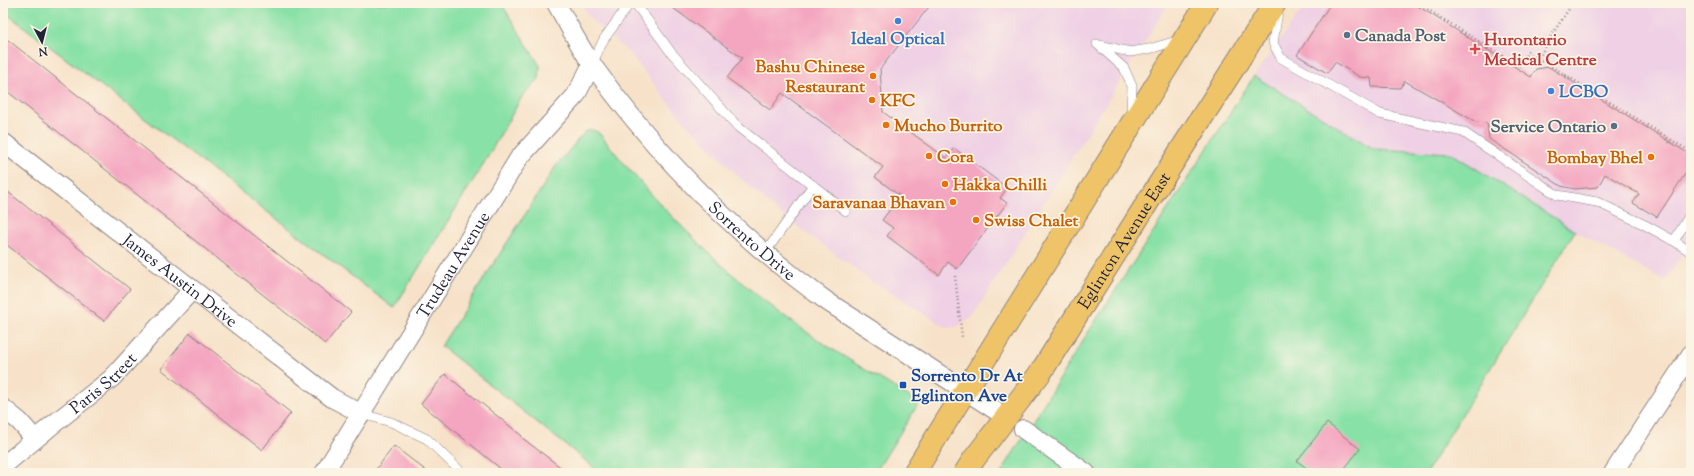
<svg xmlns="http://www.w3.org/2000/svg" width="1694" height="476" font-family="'Sorts Mill Goudy',serif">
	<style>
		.built { fill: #efd0e5 }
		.green { fill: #88e1a6; stroke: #558270 }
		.building { fill: #f4a5c0 }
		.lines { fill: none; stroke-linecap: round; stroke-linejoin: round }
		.service-casing { stroke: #8c8282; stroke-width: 10 }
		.minor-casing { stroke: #8c8282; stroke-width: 20 }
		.primary-casing { stroke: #8c8282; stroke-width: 24 }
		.path { stroke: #8c8282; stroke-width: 2.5; stroke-dasharray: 1 3; stroke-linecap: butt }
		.service { stroke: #fff; stroke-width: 9 }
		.minor { stroke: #fff; stroke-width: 18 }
		.primary { stroke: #efc469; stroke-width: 22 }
		.shop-dot { fill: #3f7fe0; stroke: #fcf5e5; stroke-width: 1.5 }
		.service-dot { fill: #5c6f8a; stroke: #fcf5e5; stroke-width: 1.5 }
		.health-dot { fill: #e0444e; stroke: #fcf5e5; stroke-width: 1.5 }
		.food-dot { fill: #e8710a; stroke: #fcf5e5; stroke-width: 1.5 }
		.transit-dot { fill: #1a4fb4; stroke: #fcf5e5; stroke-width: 1.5 }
		.labels { text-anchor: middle; stroke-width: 3.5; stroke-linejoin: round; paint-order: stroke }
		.service-label { font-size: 17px; font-weight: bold; fill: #4e5e75; stroke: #fcf5e5; text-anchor: start }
		.shop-label { font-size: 17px; font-weight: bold; fill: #366cbe; stroke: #fcf5e5 }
		.health-label { font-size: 17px; font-weight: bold; fill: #be3a42; stroke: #fcf5e5; text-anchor: start }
		.food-label { font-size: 17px; font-weight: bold; fill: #c56008; stroke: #fcf5e5; text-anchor: start }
		.street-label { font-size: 17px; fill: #22223b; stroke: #fcf5e5 }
		.transit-label { font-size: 17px; font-weight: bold; fill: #164399; stroke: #fcf5e5; text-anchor: start }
	</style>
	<rect width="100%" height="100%" fill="#fcf5e5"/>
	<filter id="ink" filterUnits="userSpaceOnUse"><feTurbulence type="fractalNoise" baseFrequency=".025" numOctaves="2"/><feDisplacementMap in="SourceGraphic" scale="8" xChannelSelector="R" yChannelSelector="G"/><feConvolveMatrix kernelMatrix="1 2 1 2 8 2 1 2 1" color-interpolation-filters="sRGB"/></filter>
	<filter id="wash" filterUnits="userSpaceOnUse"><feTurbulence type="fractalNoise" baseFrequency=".012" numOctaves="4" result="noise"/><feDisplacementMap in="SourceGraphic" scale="16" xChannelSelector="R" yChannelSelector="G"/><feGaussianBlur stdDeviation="0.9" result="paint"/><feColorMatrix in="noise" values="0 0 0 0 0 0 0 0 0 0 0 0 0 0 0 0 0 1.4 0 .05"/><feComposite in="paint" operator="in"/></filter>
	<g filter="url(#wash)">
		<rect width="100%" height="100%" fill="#f7e2c9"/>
		<path class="built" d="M581 3H1169L971 319 964 321 959 326 947 328 870 280 778 212 740 178 680 117 630 54 592 21Z
			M1307 3H1691V240L1665 281 1575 231 1451 153 1374 149 1254 76Z"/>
		<path class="green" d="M3 3H501L540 66 539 79 523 95 487 158 394 308 3 11Z
			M1254 76 1374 149 1451 153 1575 231 1426 473H1001L1080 345Z
			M593 130 599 133C655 203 719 269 791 321 832 351 877 376 919 403L875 473H601L441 346 556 166 582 135 586 131Z"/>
		<g id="blocks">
			<path class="building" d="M666 3H932L880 69 883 112 946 158 954 148 1007 188 1000 198 1007 203 957 269 948 262 939 275 887 236 893 228 882 220 900 196 875 177 883 167 782 93 770 110 727 78 742 58Z
				M1331 3H1413L1531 77 1536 69 1549 67 1691 155V165L1657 217 1633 203 1639 194 1605 174 1598 187 1575 189 1561 186 1489 139 1487 123 1476 122 1405 81 1400 88 1372 87 1371 78 1360 77 1335 62 1327 73 1297 55Z
				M3 36 351 312 325 344 3 88Z
				M3 188 130 289 104 321 3 242Z
				M190 333 291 413 262 450 161 369Z
				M445 374 522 436 521 437 568 473H506L421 404Z
				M1327 423 1360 449 1341 473H1313L1297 461Z
				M394 446 429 473H373Z"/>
		</g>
	</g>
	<g filter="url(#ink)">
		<use href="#blocks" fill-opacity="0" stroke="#8c8282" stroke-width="1"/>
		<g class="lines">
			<g class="service-casing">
				<path id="service" d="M635 3 670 51 738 127 846 211
					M1278 11 1273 43 1281 58 1380 114 1463 132 1557 195 1597 202 1645 225 1674 241 1691 213
					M1097 44 1124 68 1132 86 1131 114
					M1099 45 1130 52 1149 49 1180 40
					M592 64 604 39 630 3
					M1674 241 1691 252
					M765 253 813 185
					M362 414 391 422 427 439 462 473"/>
			</g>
			<g class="minor-casing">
				<g id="minor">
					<path id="s1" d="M556 3C568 24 579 46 593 66 658 156 737 237 828 302L1006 417"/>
					<path id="s2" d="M3 142 332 398 362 414"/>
					<path d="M3 408 19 421 35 439"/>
					<path d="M1023 429 1086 473"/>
					<path id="s3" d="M3 466 51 426 112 378 192 290"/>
					<path id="s4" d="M324 473 519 158 576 95 592 64"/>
					<path d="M1613 473 1691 354"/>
				</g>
			</g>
			<g class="primary-casing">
				<g id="primary">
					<path d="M914 473 1207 3"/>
					<path id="s5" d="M965 473 974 459 1041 372 1149 200 1275 3"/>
				</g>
			</g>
			<path class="path" d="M1417 3 1519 66 1528 52 1691 152
				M1444 21 1449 26
				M1464 34 1470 39
				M1484 46 1489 51
				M1539 58 1551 36 1573 3
				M1508 61 1513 66
				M1566 76 1571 81
				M1666 139 1671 144
				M955 276 962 337"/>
			<use href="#service" class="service"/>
			<use href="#minor" class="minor"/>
			<use href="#primary" class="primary"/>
		</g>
	</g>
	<g class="shop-dot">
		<circle cx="898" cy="21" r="4"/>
		<circle cx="1551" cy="91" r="4"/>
	</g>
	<g class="service-dot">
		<circle cx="1347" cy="35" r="4"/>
		<circle cx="1614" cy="126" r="4"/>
	</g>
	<path class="health-dot" d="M1473 43h4v4h4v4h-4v4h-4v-4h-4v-4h4z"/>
	<g class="food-dot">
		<circle cx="873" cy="76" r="4"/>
		<circle cx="872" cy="100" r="4"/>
		<circle cx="886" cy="125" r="4"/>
		<circle cx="929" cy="156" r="4"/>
		<circle cx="1651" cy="157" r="4"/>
		<circle cx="945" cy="184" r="4"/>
		<circle cx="953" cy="202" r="4"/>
		<circle cx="976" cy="220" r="4"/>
	</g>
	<rect class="transit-dot" x="899" y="381" width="8" height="8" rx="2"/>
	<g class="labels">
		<g class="service-label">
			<text x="1355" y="41">Canada Post</text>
			<text x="1606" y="132" text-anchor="end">Service Ontario</text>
		</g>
		<g class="shop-label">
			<text x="898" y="44">Ideal Optical</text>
			<text x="1559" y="97" text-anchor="start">LCBO</text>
		</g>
		<g class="health-label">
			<text x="1484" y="45">Hurontario<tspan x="1484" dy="20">Medical Centre</tspan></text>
		</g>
		<g class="food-label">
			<text x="865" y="72" text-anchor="end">Bashu Chinese<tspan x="865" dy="20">Restaurant</tspan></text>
			<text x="880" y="106">KFC</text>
			<text x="894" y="131">Mucho Burrito</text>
			<text x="937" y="162">Cora</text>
			<text x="1643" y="163" text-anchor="end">Bombay Bhel</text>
			<text x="953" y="190">Hakka Chilli</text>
			<text x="945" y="208" text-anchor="end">Saravanaa Bhavan</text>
			<text x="984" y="226">Swiss Chalet</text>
		</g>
		<g class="street-label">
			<text dy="6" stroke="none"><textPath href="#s1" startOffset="310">Sorrento Drive</textPath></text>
			<text dy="6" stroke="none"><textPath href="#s5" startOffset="282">Eglinton Avenue East</textPath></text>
			<text dy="6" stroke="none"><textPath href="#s4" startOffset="245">Trudeau Avenue</textPath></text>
			<text dy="6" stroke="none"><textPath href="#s2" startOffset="225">James Austin Drive</textPath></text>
			<text dy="6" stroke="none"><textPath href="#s3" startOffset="130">Paris Street</textPath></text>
		</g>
		<g class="transit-label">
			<text x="911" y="381">Sorrento Dr At<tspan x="911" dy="20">Eglinton Ave</tspan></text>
		</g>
	</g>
	<rect width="1694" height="476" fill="none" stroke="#fcf5e5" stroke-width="16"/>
	<g transform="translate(42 42) rotate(173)" stroke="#fcf5e5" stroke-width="3" paint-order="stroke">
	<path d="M0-3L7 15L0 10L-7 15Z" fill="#22223b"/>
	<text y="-6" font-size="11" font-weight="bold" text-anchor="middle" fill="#22223b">N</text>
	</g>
</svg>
